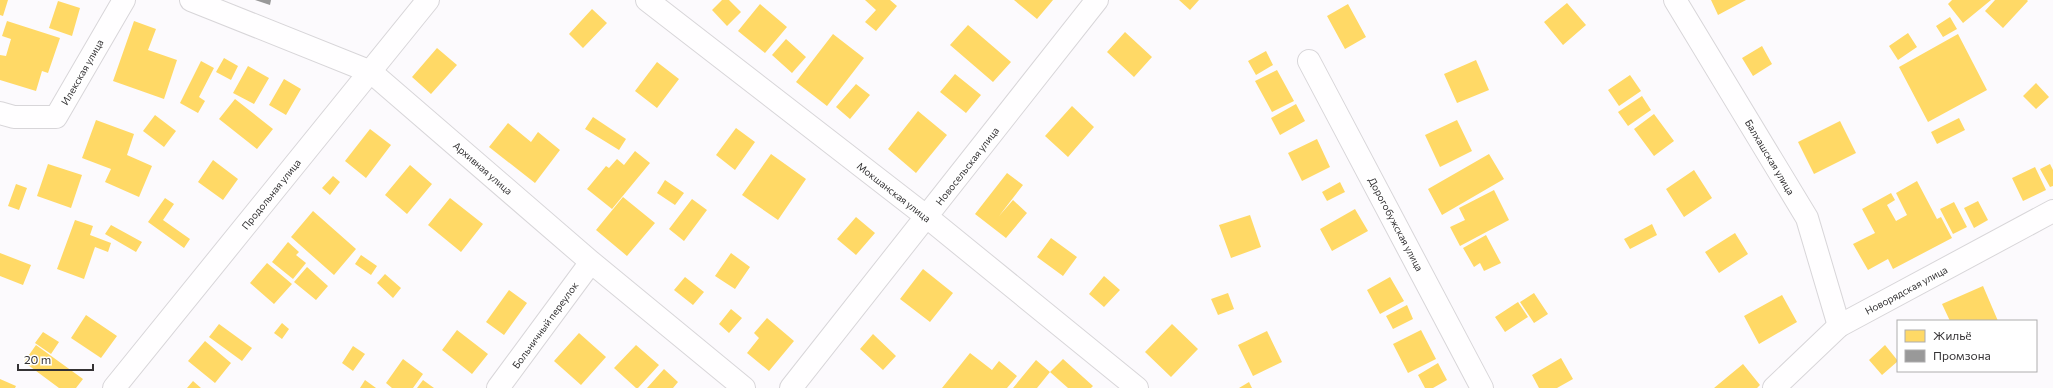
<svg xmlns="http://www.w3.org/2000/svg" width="2053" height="388" font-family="Commissioner,sans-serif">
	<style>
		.homes { fill: #ffd966 }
		.industry { fill: #999 }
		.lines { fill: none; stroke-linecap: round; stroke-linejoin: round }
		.minor-casing { stroke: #d8d6d9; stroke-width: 24 }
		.tertiary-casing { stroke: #d8d6d9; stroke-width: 24 }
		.secondary-casing { stroke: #d8d6d9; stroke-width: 24 }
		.minor { stroke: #fffeff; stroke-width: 22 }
		.tertiary { stroke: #fffeff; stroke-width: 22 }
		.secondary { stroke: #fffeff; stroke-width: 22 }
		.labels { text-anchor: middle; stroke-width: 4; stroke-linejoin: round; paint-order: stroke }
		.street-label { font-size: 10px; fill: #343234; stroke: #fff }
	</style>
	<rect width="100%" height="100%" fill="#fcfafd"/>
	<path class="homes" d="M0 0H8L3 16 0 15Z
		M722 0H729L741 12 727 26 712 10Z
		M865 0H890L897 6 876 31 865 22 876 10Z
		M1014 0H1053L1037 19Z
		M1179 0H1199L1190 10Z
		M1711 0H1746L1718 15Z
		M1952 0H1991L1963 23 1948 4Z
		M1995 0H2027L2028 1 2003 28 1985 11Z
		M58 1 80 8 72 36 49 28Z
		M1567 3 1586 25 1563 45 1544 22Z
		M760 4 787 27 765 53 738 31Z
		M1348 4 1366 37 1345 49 1327 16Z
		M592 9 607 23 583 48 569 34Z
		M1950 17 1957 29 1943 37 1936 26Z
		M7 21 60 38 48 73 42 71 36 91 0 80V55L6 56 11 39 2 36Z
		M134 21 156 29 148 50 177 60 164 99 113 81Z
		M968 25 1011 62 993 82 950 45Z
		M1125 32 1152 57 1134 77 1107 52Z
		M1908 33 1917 47 1898 60 1889 46Z
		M833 34 864 58 827 106 796 82Z
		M1958 34 1987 90 1928 122 1899 67Z
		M786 39 806 57 792 73 772 55Z
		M1762 46 1772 64 1753 76 1742 58Z
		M437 48 457 65 431 94 412 77Z
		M1266 51 1273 65 1256 75 1248 61Z
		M224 58 238 66 231 80 216 72Z
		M1476 60 1489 90 1457 103 1444 74Z
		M201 61 214 68 199 97 205 101 198 113 180 103Z
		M657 62 679 79 657 108 635 91Z
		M248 66 269 78 254 104 233 93Z
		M1277 70 1294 101 1272 112 1255 81Z
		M955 74 981 95 966 113 940 92Z
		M1630 75 1641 91 1619 106 1608 90Z
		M284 79 301 89 286 115 269 105Z
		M2036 83 2049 97 2036 109 2023 96Z
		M856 84 870 95 850 119 836 107Z
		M1642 96 1651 110 1628 126 1618 112Z
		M235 99 273 129 257 149 219 119Z
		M1296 104 1305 121 1280 135 1271 118Z
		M1072 106 1094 127 1068 157 1045 136Z
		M918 111 947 135 916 173 888 149Z
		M1654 114 1674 141 1654 156 1634 129Z
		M155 115 176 131 164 147 143 131Z
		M593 117 626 139 619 150 585 129Z
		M1959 118 1965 130 1937 144 1931 132Z
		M96 120 134 134 127 155 152 166 139 197 105 182 111 169 82 158Z
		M1457 120 1472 151 1440 167 1425 135Z
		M1840 121 1856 153 1814 174 1798 142Z
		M508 123 531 142 538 132 560 150 535 183 489 147Z
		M736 128 755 142 735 170 716 155Z
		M370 129 391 145 366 178 345 161Z
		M1317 139 1330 167 1302 181 1288 153Z
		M635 151 650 163 612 209 587 189 606 166 609 168 617 159 624 165Z
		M771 154 806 179 778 220 742 195Z
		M1489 154 1504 179 1442 215 1428 189Z
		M213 160 238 179 223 200 198 182Z
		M48 164 82 175 71 208 37 196Z
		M2050 164 2053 170V186L2050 187 2040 169Z
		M410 165 432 184 407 214 385 195Z
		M2035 167 2046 190 2023 201 2012 178Z
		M1694 170 1712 198 1684 217 1666 189Z
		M1007 173 1023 185 999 216 1013 200 1027 213 1006 238 975 214Z
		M333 176 340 182 330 195 322 188Z
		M665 180 684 193 675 205 657 193Z
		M1917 181 1937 219 1941 217 1952 238 1893 269 1888 259 1868 270 1853 244 1875 233 1862 209 1891 193 1895 200 1887 205 1896 221 1907 215 1896 193Z
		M1340 182 1345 192 1327 201 1322 192Z
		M16 184 27 188 19 210 8 206Z
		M1494 190 1509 220 1460 246 1450 227 1465 220 1459 208Z
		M623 197 655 223 627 256 596 230Z
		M165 198 174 204 163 220 190 239 184 248 148 222Z
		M450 198 483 224 461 252 428 225Z
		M692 199 707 210 684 241 669 229Z
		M1978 201 1988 220 1974 228 1964 208Z
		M1954 202 1967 227 1953 234 1940 209Z
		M1355 209 1368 231 1332 251 1320 229Z
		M313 211 356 249 334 275 291 237Z
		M1250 215 1261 247 1231 258 1219 225Z
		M856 217 875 233 856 255 837 239Z
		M75 220 93 226 90 235 111 243 108 252 95 247 84 279 57 269Z
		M1652 224 1657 235 1630 249 1624 239Z
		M111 225 142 242 136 252 105 234Z
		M1735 233 1748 254 1719 273 1705 252Z
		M1486 235 1501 263 1484 271 1480 263 1474 267 1463 248Z
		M1051 238 1077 257 1063 276 1037 257Z
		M288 242 299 252 296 255 306 263 293 279 272 262Z
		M0 253 31 265 23 285 0 276Z
		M731 253 750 267 735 289 715 276Z
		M361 255 377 266 371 275 355 264Z
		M267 263 292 284 274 304 250 283Z
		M307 267 328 286 316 300 294 282Z
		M923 269 953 293 930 322 900 299Z
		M385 274 401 288 393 298 377 283Z
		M1104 276 1120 290 1104 307 1089 294Z
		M685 277 704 292 693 305 674 290Z
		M1390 277 1404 301 1380 314 1367 290Z
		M1983 286 1998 321H1950L1942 304Z
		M509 290 527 303 504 335 486 322Z
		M1228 293 1234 309 1218 315 1211 299Z
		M1534 293 1548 314 1534 323 1520 302Z
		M1782 295 1797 322 1759 344 1744 316Z
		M1518 302 1528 317 1505 332 1495 317Z
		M1407 305 1413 319 1393 329 1386 316Z
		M731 309 742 318 729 333 719 324Z
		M86 315 117 336 101 358 71 338Z
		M767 318 794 341 769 371 747 353 759 338 754 333Z
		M282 323 289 329 282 339 274 333Z
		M219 324 252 348 242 361 209 337Z
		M1172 324 1198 349 1171 377 1145 352Z
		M457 330 488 354 472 374 442 350Z
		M1421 330 1436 359 1408 373 1393 344Z
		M1267 331 1282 362 1253 376 1238 345Z
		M43 332 59 342 51 354 35 343Z
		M579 333 606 357 581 385 554 361Z
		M873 334 896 356 883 370 860 349Z
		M205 341 231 363 215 383 188 361Z
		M36 345 83 379 76 388H59L24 362Z
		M636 345 659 365 638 388H636L614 368Z
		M1885 345 1898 361 1882 375 1869 360Z
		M353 346 365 354 353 371 342 363Z
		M970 353 992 370 999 361 1017 376 1007 388H942Z
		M1561 358 1573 379 1557 388H1539L1532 375Z
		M403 359 423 374 413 388H392L386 383Z
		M1063 359 1093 386 1091 388H1068L1050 372Z
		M1036 360 1050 372 1037 388H1013Z
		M1438 363 1447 380 1433 388H1425L1418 375Z
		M1743 364 1760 385 1757 388H1714Z
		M664 369 678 382 673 388H647Z
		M0 379 16 386 15 388H0Z
		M365 380 376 388H360Z
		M423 380 434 388H417Z
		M193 381 201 388H187Z
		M1249 382 1252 388H1239Z"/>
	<path class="industry" d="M255 0H271L270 5Z"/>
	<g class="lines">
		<g class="minor-casing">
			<path id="minor" d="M191 0 371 72 591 262 744 388
				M647 0 927 217 1137 388
				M1675 0 1807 218 1839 326
				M1309 61 1482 388
				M0 113 14 117H56L124 0
				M498 388 591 262
				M791 388 1097 0"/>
		</g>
		<g class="tertiary-casing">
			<path id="tertiary" d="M1774 388 1839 326 2053 211"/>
		</g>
		<g class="secondary-casing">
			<path id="secondary" d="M114 388 428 0"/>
		</g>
		<use href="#minor" class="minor"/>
		<use href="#tertiary" class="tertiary"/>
		<use href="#secondary" class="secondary"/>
	</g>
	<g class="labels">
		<g class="street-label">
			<text transform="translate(82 72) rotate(-60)" y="4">Илекская улица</text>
			<text transform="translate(1770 157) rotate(59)" y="4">Балхашская улица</text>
			<text transform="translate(967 166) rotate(-52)" y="4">Новосельская улица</text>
			<text transform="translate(483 168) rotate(41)" y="4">Архивная улица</text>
			<text transform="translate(894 192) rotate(38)" y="4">Мокшанская улица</text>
			<text transform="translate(271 194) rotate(-51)" y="4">Продольная улица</text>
			<text transform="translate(1396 224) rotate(62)" y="4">Дорогобужская улица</text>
			<text transform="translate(1906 290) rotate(-28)" y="4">Новорядская улица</text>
			<text transform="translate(545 325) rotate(-54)" y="4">Больничный переулок</text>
		</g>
	</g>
	<rect x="1897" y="320" width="140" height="52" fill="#ffffff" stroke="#aeadae"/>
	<rect x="1905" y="330" width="20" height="12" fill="#ffd966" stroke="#aeadae"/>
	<text x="1933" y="340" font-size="12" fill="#343234">Жильё</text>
	<rect x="1905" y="350" width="20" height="12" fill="#999999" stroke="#aeadae"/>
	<text x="1933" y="360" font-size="12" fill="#343234">Промзона</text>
	<path d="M18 364v6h75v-6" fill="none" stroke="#343234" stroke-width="2"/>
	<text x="24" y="364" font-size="12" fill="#343234" stroke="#ffffff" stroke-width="3" paint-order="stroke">20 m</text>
</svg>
